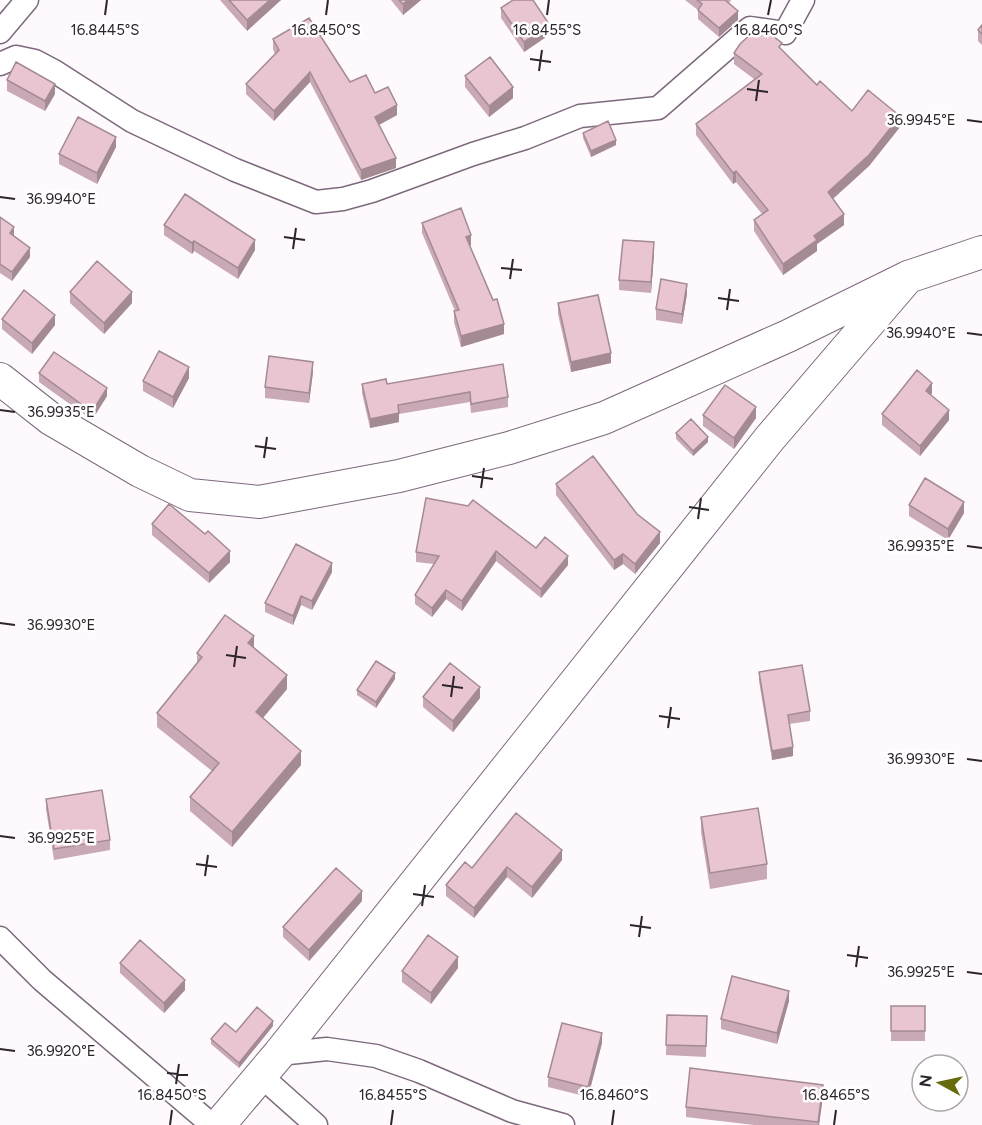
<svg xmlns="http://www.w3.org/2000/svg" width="982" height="1125" font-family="Figtree,sans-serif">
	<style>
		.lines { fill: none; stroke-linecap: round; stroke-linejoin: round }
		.street-casing { stroke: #7c697d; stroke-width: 25 }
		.secondary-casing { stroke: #7c697d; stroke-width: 34 }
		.street { stroke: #fff; stroke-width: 22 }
		.secondary { stroke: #fff; stroke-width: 32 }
		.wall { fill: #c8a9b5 }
		.shaded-wall { fill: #a38a93 }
		.building { fill: #e9c5d2; stroke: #a38a93; stroke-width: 1.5 }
		.ticks { fill: none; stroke: #2d252d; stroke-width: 2 }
		.ticks-label { font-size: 15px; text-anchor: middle; fill: #2d252d; stroke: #fff; stroke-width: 5; stroke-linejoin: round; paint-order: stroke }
	</style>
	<rect width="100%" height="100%" fill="#fdf9fd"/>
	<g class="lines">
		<g class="street-casing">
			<path id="street" d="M0 32 27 0
				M0 64 16 57 35 61 54 71 132 121 235 170 316 202 343 199 372 191 473 154 525 138 580 116 658 108 750 28 785 33 803 0
				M0 938 42 980 212 1125
				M279 1054 327 1049 376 1056 419 1071 512 1111 563 1125
				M260 1075 316 1125"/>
		</g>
		<g class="secondary-casing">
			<path id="secondary" d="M0 379 51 419 140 471 190 495 259 502 399 476 509 448 604 418 788 336 908 277 982 252
				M219 1125 279 1054 770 438 908 277"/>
		</g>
		<use href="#street" class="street"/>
		<use href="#secondary" class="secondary"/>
	</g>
	<path class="wall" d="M220 0H281L247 31Z
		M391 0H421L403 15Z
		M685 0H731L729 3 738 20 719 37 698 19V10Z
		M501 8 549 35 524 52 501 18Z
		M982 25V45L978 41V30Z
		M273 39 350 82 375 93 397 115 379 125 396 168 361 180 310 82 274 121 246 94V84L275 54 273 49Z
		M782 50 817 85 852 111 900 127 869 166 833 199 844 225 817 244V251L783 275 754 231V220L762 214 736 182 733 184 696 135V124L754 79 734 64V53Z
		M465 76 513 98 489 117 465 87Z
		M7 80 55 94 45 111 7 91Z
		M583 133 616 145 591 157 583 138Z
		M116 147 97 184 59 164V154Z
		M0 217 30 257 12 281 0 273Z
		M422 223 471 245 470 246 504 334 461 347 454 322V311H455L422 233Z
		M164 225 255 250 238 279 194 251 192 254 164 235Z
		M654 253 651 293 619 290V280Z
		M70 292 132 303 104 334 70 303Z
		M687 294 682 324 656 320V309Z
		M558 303 611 363 571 372 558 314Z
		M2 319 55 325 32 354 2 329Z
		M503 364 508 397V407L471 413 470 402 399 414V422L370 428 362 393V384H387Z
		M313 372 309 403 265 398V387Z
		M39 373 107 396 92 420 39 382Z
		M189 378 173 408 143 391V381Z
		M932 393 931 395 949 420 920 456 882 425V414Z
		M703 415 756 418 734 449 703 426Z
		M676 433 708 442 693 456 676 439Z
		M556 484 637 514 660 543 635 574 623 564 614 570 556 495Z
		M909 505 964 513 948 540 909 516Z
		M152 524 230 562 209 583 152 535Z
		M536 548 568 565 541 598 496 561 462 611 446 599 432 617 415 604V595L434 564 416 562V552Z
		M332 572 312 610 301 605 293 625 265 612V603Z
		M254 647 287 689 263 718 301 765 232 847 190 811V797L212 771 157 727V713L197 663V653Z
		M759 672 810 711V721L789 724 793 756 772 760 759 681Z
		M395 679 376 708 357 695V690Z
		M423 697 480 698 453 732 423 707Z
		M46 799 110 840V850L54 860 46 809Z
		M701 817 767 864V879L710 889 701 832Z
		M562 860 532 898 507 877 474 918 446 896V885L472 868Z
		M362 901 309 961 283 937V927Z
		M120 963 185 990 164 1013 120 973Z
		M458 968 431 1004 402 982V971Z
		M789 1001 777 1044 721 1029V1019Z
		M891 1006H925V1041H891Z
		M667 1015 707 1016 706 1057 666 1055Z
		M273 1026 239 1068 211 1044V1039Z
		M602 1043 588 1097 548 1087V1077Z
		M823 1096 819 1125H754L686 1117V1107Z"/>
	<path class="shaded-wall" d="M270 0H281L247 31V20Z
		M408 0H421L403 15V4Z
		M738 11V20L719 37V28Z
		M549 24V35L524 52V42Z
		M310 72V82L274 121V111Z
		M55 84V94L45 111V101Z
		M513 87V98L489 117V106Z
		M397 105V115L375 127V117Z
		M900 116V127L869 166 828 203V192Z
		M116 137V147L97 184V173Z
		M616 140V145L591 157V151Z
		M396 158V168L361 180V170Z
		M736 171V182L733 184V173Z
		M844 214V225L817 244V251L783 275V264L814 236Z
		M14 227V237L10 233Z
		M471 235V245L466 247V237Z
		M255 240V250L238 279V268Z
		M194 241V251L192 254V243Z
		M654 242V253L651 293V282Z
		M30 248V257L12 281V272Z
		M687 284V294L682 324V314Z
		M132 292V303L104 334V323Z
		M55 315V325L32 354V343Z
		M504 324V334L461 347V336Z
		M611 353V363L571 372V362Z
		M313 362V372L309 403V393Z
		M189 367V378L173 408V397Z
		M932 383V393L926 401V391Z
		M107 388V396L92 420V412Z
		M756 407V418L734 449V438Z
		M949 410V420L920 456V446Z
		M399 413V422L370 428V419Z
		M708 437V442L693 456V451Z
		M964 502V513L948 540V529Z
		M660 532V543L635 574V564Z
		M230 551V562L209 583V573Z
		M496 551V561L462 611V601Z
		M623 554V564L614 570V560Z
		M568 556V565L541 598V589Z
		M332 563V572L312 610V601Z
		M446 590V599L432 617V608Z
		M301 596V605L293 625V616Z
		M254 636V650L248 643Z
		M395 673V679L376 708V702Z
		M287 675V689L256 726V712Z
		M480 687V698L453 732V721Z
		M793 747V756L772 760V751Z
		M301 751V765L232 847V832Z
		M562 850V860L532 898V887Z
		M507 867V877L474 918V908Z
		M362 891V901L309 961V950Z
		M458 957V968L431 1004V993Z
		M185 980V990L164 1013V1003Z
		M789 991V1001L777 1044V1033Z
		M273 1021V1026L239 1068V1063Z
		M602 1033V1043L588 1097V1087Z
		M823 1085V1096L819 1125H818Z"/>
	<path class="building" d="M229 0H270L247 20Z
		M399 0H408L403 4Z
		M513 0H533L549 24 524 42 501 8Z
		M697 0H725L738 11 719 28 698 10 702 4Z
		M309 18 350 82 366 75 375 93 388 87 397 105 375 117 396 158 361 170 310 72 274 111 246 84 279 50 273 39Z
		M982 25V34L978 30Z
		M754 31 769 33 782 43 779 47 817 85 820 81 852 111 868 90 900 116 869 155 828 192 844 214 814 236 817 240 783 264 754 220 768 210 736 171 733 173 696 124 762 74 734 53 740 44Z
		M490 57 513 87 489 106 465 76Z
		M16 62 55 84 45 101 7 80Z
		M78 117 116 137 97 173 59 154Z
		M608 121 616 140 591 151 583 133Z
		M185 194 255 240 238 268 194 241 192 243 164 225Z
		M461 208 471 235 466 237 493 300 497 299 504 324 461 336 454 311 459 310 422 223Z
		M0 217 14 227 10 233 30 248 12 272 0 264Z
		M623 240 654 242 651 282 619 280Z
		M97 261 132 292 104 323 70 292Z
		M661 279 687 284 682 314 656 309Z
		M24 290 55 315 32 343 2 319Z
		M598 295 611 353 571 362 558 303Z
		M159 351 189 367 173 397 143 381Z
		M54 352 107 388 92 412 39 373Z
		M269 356 313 362 309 393 265 387Z
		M503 364 508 397 471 404 470 392 398 405 399 413 370 419 362 384 386 379 387 384Z
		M917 370 932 383 926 391 949 410 920 446 882 414Z
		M725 385 756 407 734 438 703 415Z
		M691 419 708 437 693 451 676 433Z
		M593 456 637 514 660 532 635 564 623 554 614 560 556 484Z
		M925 478 964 502 948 529 909 505Z
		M426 498 468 506 473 500 536 548 545 537 568 556 541 589 496 551 462 601 446 590 432 608 415 595 439 556 416 552Z
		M169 504 205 534 208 531 230 551 209 573 152 524Z
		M296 544 332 563 312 601 301 596 293 616 265 603Z
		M225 615 254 636 248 643 287 675 256 712 301 751 232 832 190 797 219 763 157 713 202 657 197 653Z
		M376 661 395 673 376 702 357 690Z
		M450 663 480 687 453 721 423 697Z
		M802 665 810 711 788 715 793 747 772 751 759 672Z
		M102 790 110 840 54 849 46 799Z
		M758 808 767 864 710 873 701 817Z
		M516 813 562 850 532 887 507 867 474 908 446 885 465 862 472 868Z
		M336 868 362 891 309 950 283 927Z
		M428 935 458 957 431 993 402 971Z
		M140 940 185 980 164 1003 120 963Z
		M732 976 789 991 777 1033 721 1019Z
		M891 1006H925V1031H891Z
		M257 1007 273 1021 239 1063 211 1039 225 1023 236 1032Z
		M667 1015 707 1016 706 1046 666 1045Z
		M562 1023 602 1033 588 1087 548 1077Z
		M690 1068 823 1085 818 1122 686 1107Z"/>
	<path class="ticks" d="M105 15 107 0M326 15 328 0M547 15 549 0M768 15 771 0M530 59 551 62M539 71 542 50M747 89 768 92M756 101 759 80M967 120 982 122M0 197 15 199M284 237 305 240M293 249 296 228M501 268 522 270M510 279 513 259M718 298 739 301M727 310 730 289M967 333 982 335M0 410 15 412M255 446 276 449M264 458 267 437M472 476 493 479M481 488 484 468M689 507 709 510M698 519 701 498M967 546 982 548M0 623 15 625M226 655 246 658M234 667 237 646M442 685 463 688M451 697 454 676M659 716 680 719M668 728 671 707M967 759 982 761M0 836 15 838M196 864 217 867M205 876 208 855M413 894 434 897M422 906 425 885M630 925 651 928M639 937 642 916M847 955 868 958M856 967 859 946M967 972 982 974M0 1049 15 1051M167 1073 188 1075M176 1084 179 1064M170 1125 172 1110M391 1125 393 1110M612 1125 614 1110M834 1125 836 1110"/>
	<g class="ticks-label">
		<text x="105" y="35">16.8445°S</text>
		<text x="326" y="35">16.8450°S</text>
		<text x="547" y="35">16.8455°S</text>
		<text x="768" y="35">16.8460°S</text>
		<text x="921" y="125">36.9945°E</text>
		<text x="61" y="204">36.9940°E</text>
		<text x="921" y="338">36.9940°E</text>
		<text x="61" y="417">36.9935°E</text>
		<text x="921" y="551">36.9935°E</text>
		<text x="61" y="630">36.9930°E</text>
		<text x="921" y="764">36.9930°E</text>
		<text x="61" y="843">36.9925°E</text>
		<text x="921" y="977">36.9925°E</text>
		<text x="61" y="1056">36.9920°E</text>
		<text x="172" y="1100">16.8450°S</text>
		<text x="393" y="1100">16.8455°S</text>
		<text x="614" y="1100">16.8460°S</text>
		<text x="836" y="1100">16.8465°S</text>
	</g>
	<g transform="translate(940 1083) rotate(278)"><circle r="28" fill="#ffffff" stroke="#aba8ab" stroke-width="1.5"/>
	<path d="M0-4.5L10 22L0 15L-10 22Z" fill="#656a0c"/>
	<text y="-9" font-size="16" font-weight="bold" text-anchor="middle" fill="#2d252d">N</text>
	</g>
</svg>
